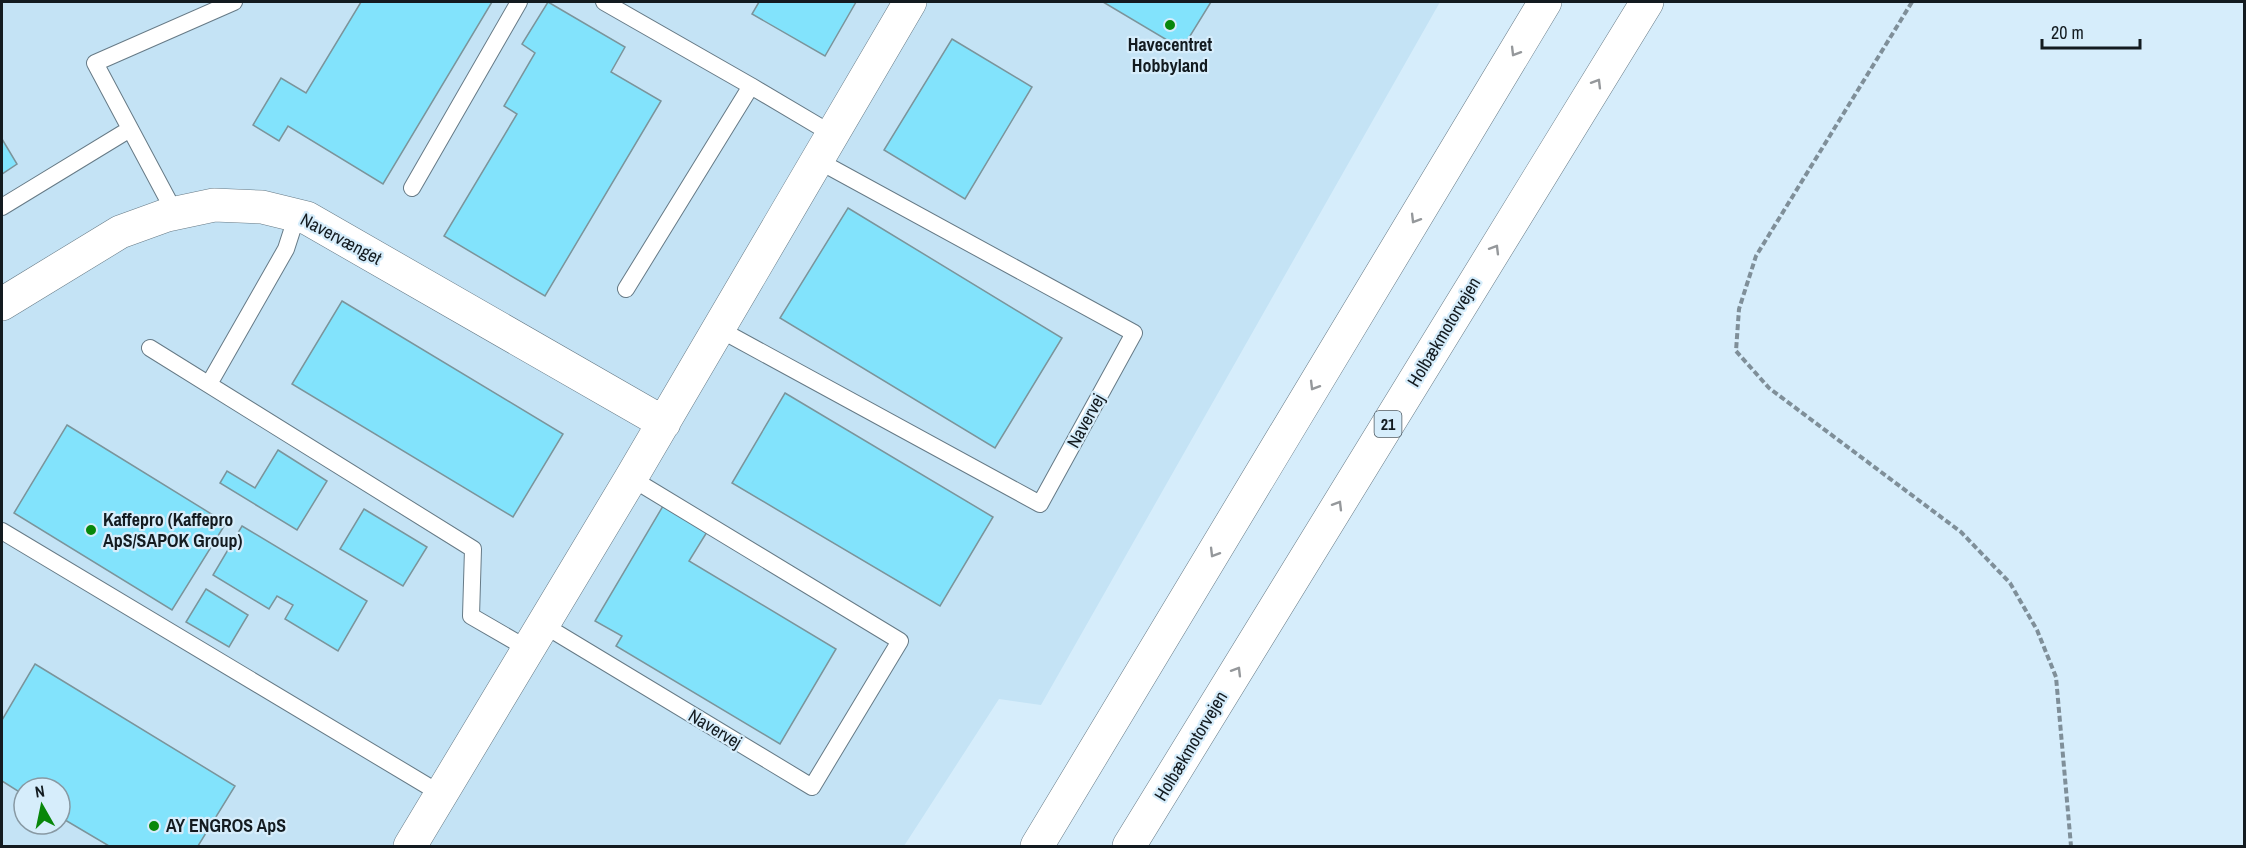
<svg xmlns="http://www.w3.org/2000/svg" width="2246" height="848" font-family="'Archivo Narrow',sans-serif">
	<style>
		.built { fill: #c4e3f5; fill-rule: evenodd }
		.building { fill: #82e3fc; stroke: #7b949b; stroke-width: 1.5 }
		.lines { fill: none; stroke-linecap: round; stroke-linejoin: round }
		.lane-casing { stroke: #667a86; stroke-width: 18 }
		.street-casing { stroke: #667a86; stroke-width: 34 }
		.highway-casing { stroke: #667a86; stroke-width: 34 }
		.path { stroke: #7f8f99; stroke-width: 4; stroke-dasharray: 6 3; stroke-linecap: butt }
		.lane { stroke: #fff; stroke-width: 16 }
		.street { stroke: #fff; stroke-width: 33 }
		.highway { stroke: #fff; stroke-width: 33 }
		.oneway { stroke: #95989b }
		.poi-dot { fill: #08870a; stroke: #d6edfb; stroke-width: 2 }
		.labels { text-anchor: middle; stroke-width: 4.5; stroke-linejoin: round; paint-order: stroke }
		.shield { fill: #d6edfb; stroke: #4e5a62; stroke-width: 1.5 }
		.shield-label { font-size: 16px; font-weight: bold; fill: #131b20 }
		.poi-label { font-size: 18px; font-weight: bold; fill: #131b20; stroke: #d6edfb; text-anchor: start }
		.street-label { font-size: 18px; fill: #131b20; stroke: #d6edfb }
	</style>
	<rect width="100%" height="100%" fill="#d6edfb"/>
	<path class="built" d="M2 2H1440L1041 705 999 699 904 846H2ZM24 788H60V824H24Z"/>
	<path class="building" d="M361 2H492L383 184 288 126 279 141 253 125 281 78 306 93Z
		M548 2 625 47 611 72 661 101 545 296 444 236 517 114 504 106 535 53 522 44Z
		M759 2H856L825 56 752 14Z
		M1103 2H1211L1182 49Z
		M952 39 1032 87 965 199 884 150Z
		M2 139 17 164 2 174Z
		M848 208 1062 338 995 448 780 318Z
		M342 301 563 434 513 517 292 384Z
		M785 393 993 517 940 606 732 483Z
		M67 425 226 523 172 610 14 513Z
		M278 450 327 481 297 530 220 483 227 471 255 488Z
		M663 506 707 532 689 561 836 649 780 744 616 646 622 636 595 621Z
		M364 509 427 547 403 586 340 549Z
		M242 526 367 601 338 651 285 619 293 605 277 596 269 609 213 575Z
		M206 589 248 615 229 647 186 622Z
		M35 664 235 786 198 846H109L60 817V788H24V795L2 781V720Z"/>
	<g class="lines">
		<g class="lane-casing">
			<path id="lane" d="M604 2 751 86
				M412 188 519 2
				M2 207 130 129
				M175 213 95 63 234 2
				M626 289 751 86 832 134
				M719 329 1040 504 1134 333 817 160
				M150 348 473 549 471 616 528 649
				M209 384 286 249 297 215
				M2 531 441 794
				M542 624 812 787 900 641 631 478"/>
		</g>
		<g class="street-casing">
			<path id="street" d="M2 304 120 232 167 215 214 205 262 207 307 218 664 423
				M410 846 631 478 910 2"/>
		</g>
		<g class="highway-casing">
			<path id="highway" d="M1037 846 1545 2
				M1129 846 1647 2"/>
		</g>
		<path class="path" d="M1912 2 1756 256 1739 309 1736 351 1769 388 1961 532 2010 583 2037 630 2056 677 2071 846"/>
		<use href="#lane" class="lane"/>
		<use href="#street" class="street"/>
		<use href="#highway" class="highway"/>
	</g>
	<defs><path id="oneway-chevron" d="M-2-3.5L2.5 0L-2 3.5" fill="none" stroke-width="1.6" stroke-linecap="round" stroke-linejoin="round" transform="scale(1.5)"/></defs>
	<g class="oneway">
		<use href="#oneway-chevron" transform="translate(1515 52) rotate(121)"/>
		<use href="#oneway-chevron" transform="translate(1597 83) rotate(-59)"/>
		<use href="#oneway-chevron" transform="translate(1415 219) rotate(121)"/>
		<use href="#oneway-chevron" transform="translate(1495 249) rotate(-59)"/>
		<use href="#oneway-chevron" transform="translate(1314 386) rotate(121)"/>
		<use href="#oneway-chevron" transform="translate(1338 505) rotate(-59)"/>
		<use href="#oneway-chevron" transform="translate(1214 553) rotate(121)"/>
		<use href="#oneway-chevron" transform="translate(1237 671) rotate(-59)"/>
	</g>
	<g class="poi-dot">
		<circle cx="1170" cy="25" r="6"/>
		<circle cx="91" cy="530" r="6"/>
		<circle cx="154" cy="826" r="6"/>
	</g>
	<g class="labels">
		<rect class="shield" x="1374.5" y="411" width="27" height="26" rx="4.5"/>
		<g class="shield-label">
			<text x="1388" y="430">21</text>
		</g>
		<g class="poi-label">
			<text x="1170" y="51" text-anchor="middle">Havecentret<tspan x="1170" dy="21">Hobbyland</tspan></text>
			<text x="103" y="526">Kaffepro (Kaffepro<tspan x="103" dy="21">ApS/SAPOK Group)</tspan></text>
			<text x="166" y="832">AY ENGROS ApS</text>
		</g>
		<g class="street-label">
			<text transform="translate(341 239) rotate(28)" y="6">Navervænget</text>
			<text transform="translate(1444 332) rotate(-59)" y="6">Holbækmotorvejen</text>
			<text transform="translate(1086 421) rotate(-61)" y="6">Navervej</text>
			<text transform="translate(715 729) rotate(31)" y="6">Navervej</text>
			<text transform="translate(1191 746) rotate(-59)" y="6">Holbækmotorvejen</text>
		</g>
	</g>
	<rect width="2246" height="848" fill="none" stroke="#131b20" stroke-width="6"/>
	<g transform="translate(42 806) rotate(351)"><circle r="28" fill="#d6edfb" stroke="#8899a3" stroke-width="1.5"/>
	<path d="M0-4.5L10 22L0 15L-10 22Z" fill="#08870a"/>
	<text y="-9" font-size="16" font-weight="bold" text-anchor="middle" fill="#131b20">N</text>
	</g>
	<path d="M2042 39v9h98v-9" fill="none" stroke="#131b20" stroke-width="3"/>
	<text x="2051" y="39" font-size="18" fill="#131b20" stroke="#d6edfb" stroke-width="4.5" paint-order="stroke">20 m</text>
</svg>
